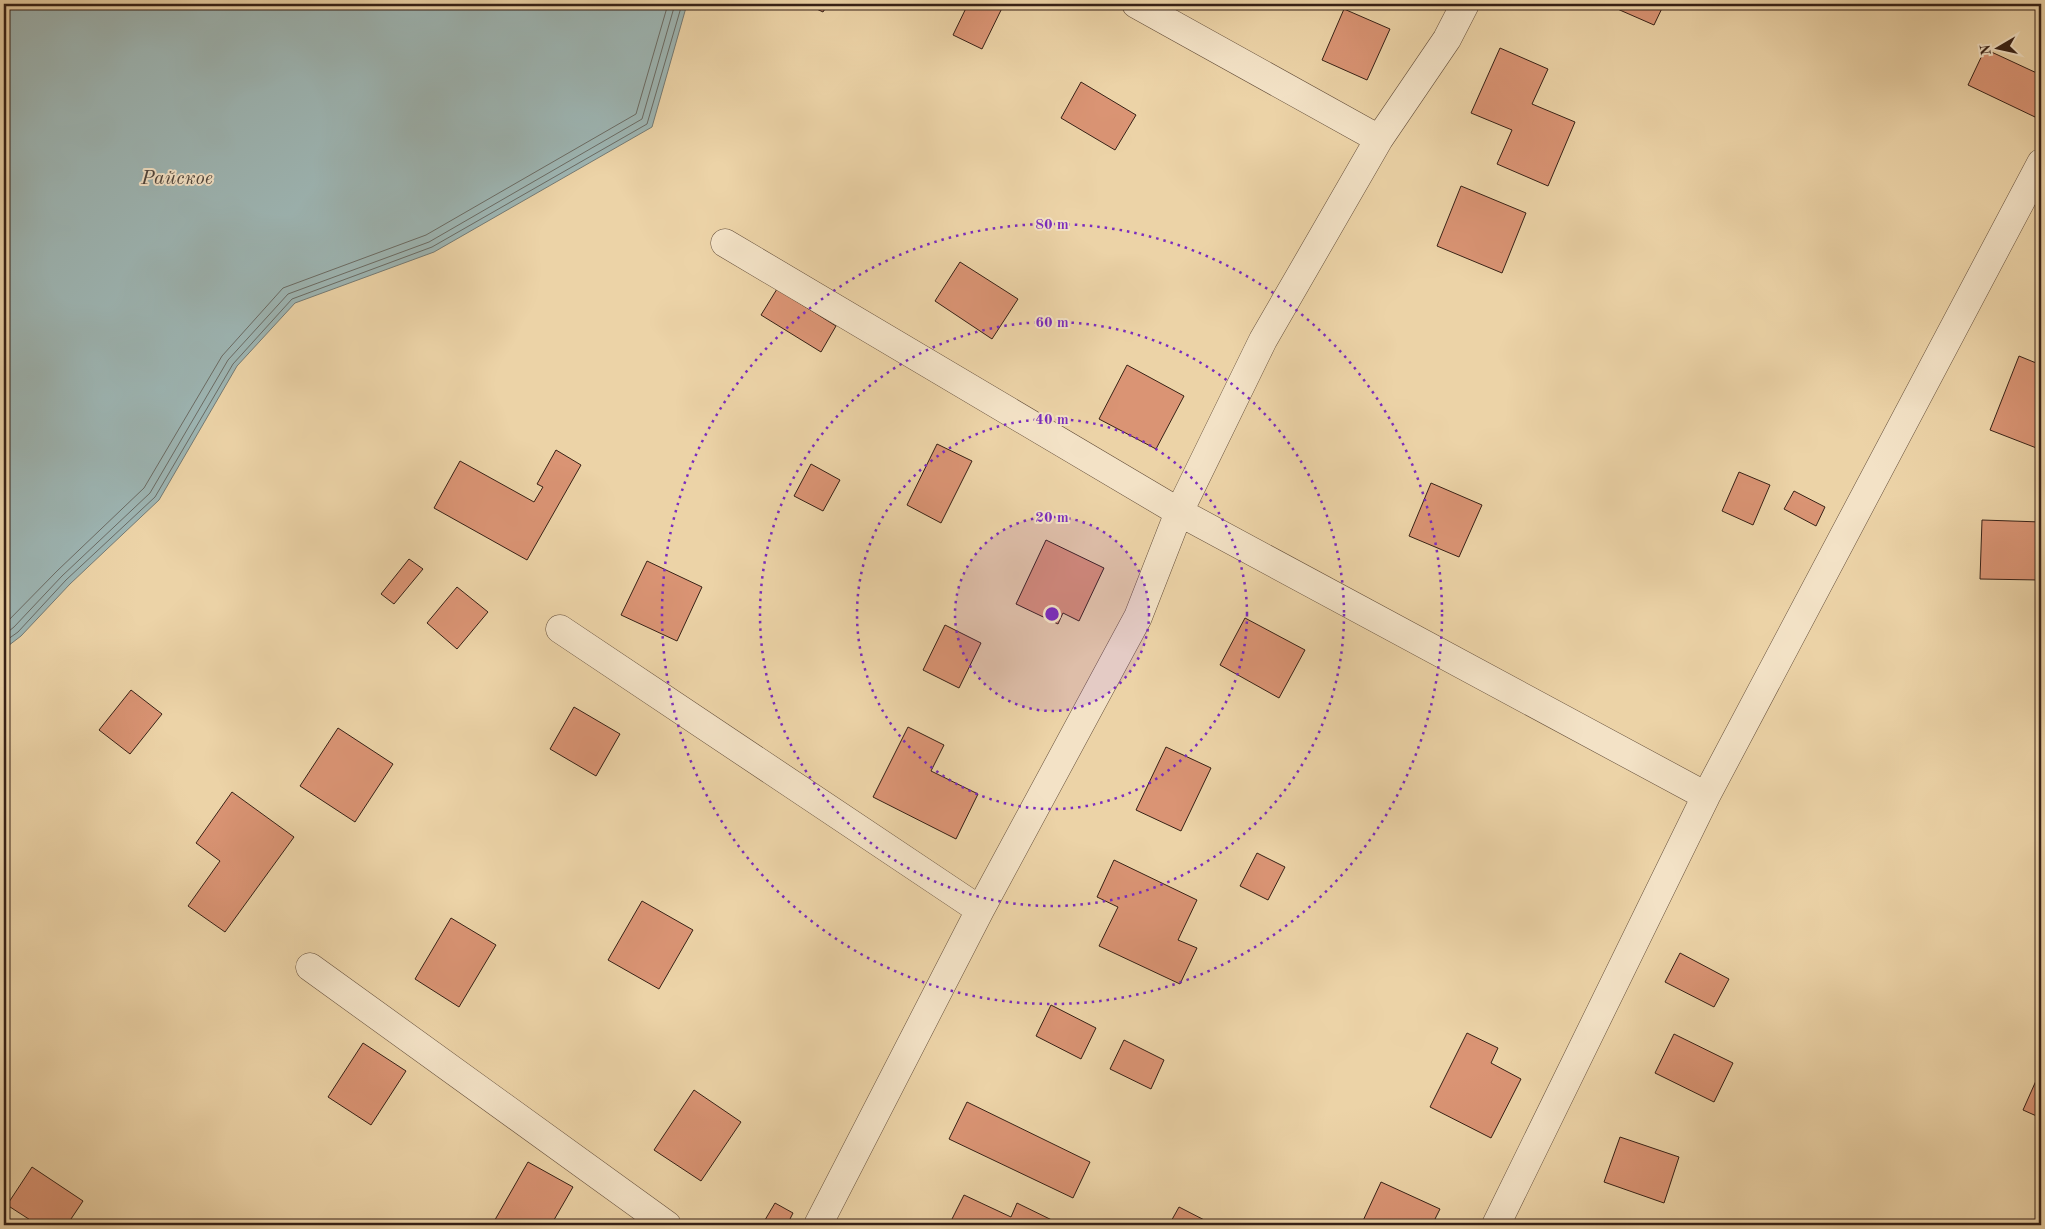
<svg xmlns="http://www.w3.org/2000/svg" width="2045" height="1229" font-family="'Old Standard TT',serif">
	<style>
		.water { fill: #9db5b3; stroke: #747a74 }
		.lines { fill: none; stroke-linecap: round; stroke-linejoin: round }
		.shore { stroke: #6a6b64; stroke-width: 1 }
		.building { fill: #da9474; stroke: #372116 }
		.minor-casing { stroke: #644e3a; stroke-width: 29 }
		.minor { stroke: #f3e2c6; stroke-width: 28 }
		.ring { fill: none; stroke: #7b2cbf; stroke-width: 2.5; stroke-dasharray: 2.5 5 }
		.labels { text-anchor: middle; stroke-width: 4; stroke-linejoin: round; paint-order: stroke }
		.water-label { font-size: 20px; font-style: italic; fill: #50463d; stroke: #f3e2c6 }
		.centre { fill: #7b2cbf; stroke: #f3e2c6; stroke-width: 2.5 }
		.ring-label { font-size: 15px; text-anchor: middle; font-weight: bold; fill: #7b2cbf; stroke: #f3e2c6; stroke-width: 4; stroke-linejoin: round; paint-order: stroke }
	</style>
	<rect width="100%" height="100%" fill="#ecd3a7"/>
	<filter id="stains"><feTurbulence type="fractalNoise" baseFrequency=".004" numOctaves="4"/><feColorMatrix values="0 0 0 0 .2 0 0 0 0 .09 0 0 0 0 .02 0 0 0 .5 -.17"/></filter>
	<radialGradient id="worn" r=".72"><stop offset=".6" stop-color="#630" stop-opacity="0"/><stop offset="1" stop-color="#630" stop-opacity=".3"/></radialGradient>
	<path class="water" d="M4 4H687L652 127 434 252 295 303 237 366 159 500 70 584 21 636 4 649Z"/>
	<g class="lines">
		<path class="shore" d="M4 625 57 571 144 488 222 356 283 288 426 235 636 114 668 4
			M4 635 14 627 62 576 150 493 228 360 288 294 429 242 642 119 675 4
			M4 642 18 632 66 580 155 497 233 364 292 299 432 247 647 124 682 4"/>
	</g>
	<path class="building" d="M806 4H828L823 12Z
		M968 4H1004L982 49 953 35Z
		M1606 4H1664L1654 25Z
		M1344 9 1390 29 1367 80 1322 60Z
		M1500 48 1548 69 1532 104 1575 122 1548 186 1497 164 1512 130 1471 113Z
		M1985 49 2041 75V104L2035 117 1968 85Z
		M1081 82 1136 115 1115 150 1061 118Z
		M1461 186 1526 213 1502 273 1437 246Z
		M960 262 1018 299 992 339 935 301Z
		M777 289 836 326 821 352 761 315Z
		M2019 356 2041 365V443L2039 449 1990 430Z
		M1127 365 1184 396 1156 449 1099 419Z
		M937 444 972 461 941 523 907 505Z
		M556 450 581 465 527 560 434 508 460 461 534 502 543 487 537 484Z
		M811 464 840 480 823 511 794 496Z
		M1739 472 1770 485 1753 525 1722 511Z
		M1431 483 1482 505 1459 557 1409 536Z
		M1794 491 1825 507 1816 526 1784 509Z
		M1982 520 2041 522 2039 580 1980 579Z
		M1046 540 1104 568 1079 621 1063 613 1058 624 1016 604Z
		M409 559 423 569 394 604 381 594Z
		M647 561 702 587 677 641 621 615Z
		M457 587 488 612 457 649 427 623Z
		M1245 618 1305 650 1279 698 1220 665Z
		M945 625 981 643 959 688 923 670Z
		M131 690 162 714 130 754 99 730Z
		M574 707 620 734 596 776 550 749Z
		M908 727 944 745 931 771 978 794 956 839 873 797Z
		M338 728 393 764 355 822 300 786Z
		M1166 747 1211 768 1181 831 1136 810Z
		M232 792 294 837 225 932 188 906 220 861 196 843Z
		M1257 853 1285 867 1268 900 1240 886Z
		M1114 860 1197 900 1178 940 1197 948 1180 984 1099 946 1118 907 1097 897Z
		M642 901 693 930 659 989 608 960Z
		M451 918 496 945 459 1007 415 979Z
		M1680 953 1729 979 1714 1007 1665 982Z
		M1051 1005 1096 1028 1081 1059 1036 1036Z
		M1467 1033 1498 1048 1491 1063 1521 1079 1491 1138 1430 1107Z
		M1674 1034 1733 1063 1714 1102 1655 1073Z
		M1124 1040 1164 1060 1151 1089 1110 1069Z
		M363 1043 406 1071 371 1125 328 1097Z
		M2039 1074 2041 1075V1118L2023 1110Z
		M694 1090 741 1122 701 1181 654 1150Z
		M967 1102 1090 1162 1073 1198 949 1139Z
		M1620 1137 1679 1157 1664 1203 1604 1182Z
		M528 1162 573 1187 551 1225H492Z
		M32 1167 83 1201 67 1225H38L7 1205Z
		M1381 1182 1440 1209 1432 1225H1361Z
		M964 1195 1011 1217 1017 1203 1060 1224 949 1225Z
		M775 1203 793 1213 787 1225H762Z
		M1179 1207 1214 1225H1169Z"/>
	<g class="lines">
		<g class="minor-casing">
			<path id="minor" d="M1136 4 1379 139
				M725 243 1179 512 1706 796
				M560 629 980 910
				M310 967 667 1225
				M818 1225 980 910 1138 617 1179 512 1263 340 1379 139 1447 39 1465 4
				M1496 1225 1706 796 2041 163"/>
		</g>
		<use href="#minor" class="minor"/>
	</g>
	<circle cx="1052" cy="614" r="97" fill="#7b2cbf" fill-opacity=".12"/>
	<g class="ring">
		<circle cx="1052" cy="614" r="97"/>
		<circle cx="1052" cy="614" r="195"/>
		<circle cx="1052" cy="614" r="292"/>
		<circle cx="1052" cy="614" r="390"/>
	</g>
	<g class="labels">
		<g class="water-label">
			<text x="177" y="184">Райское</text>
		</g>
	</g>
	<circle cx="1052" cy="614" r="8" class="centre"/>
	<g class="ring-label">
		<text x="1052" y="229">80 m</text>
		<text x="1052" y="327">60 m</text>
		<text x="1052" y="424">40 m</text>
		<text x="1052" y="522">20 m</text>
	</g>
	<rect width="2045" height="1229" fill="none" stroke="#ecd3a7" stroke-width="20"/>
	<rect x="5" y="5" width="2035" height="1219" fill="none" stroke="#372116" stroke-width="2.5"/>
	<rect x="10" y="10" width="2025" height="1209" fill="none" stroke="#372116"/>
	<g transform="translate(1998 48) rotate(261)" stroke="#f3e2c6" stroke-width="4" paint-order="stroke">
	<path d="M0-4L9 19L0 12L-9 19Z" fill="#372116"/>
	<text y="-8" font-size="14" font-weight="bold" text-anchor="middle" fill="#372116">N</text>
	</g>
	<rect width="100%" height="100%" filter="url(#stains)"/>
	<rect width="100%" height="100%" fill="url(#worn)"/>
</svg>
